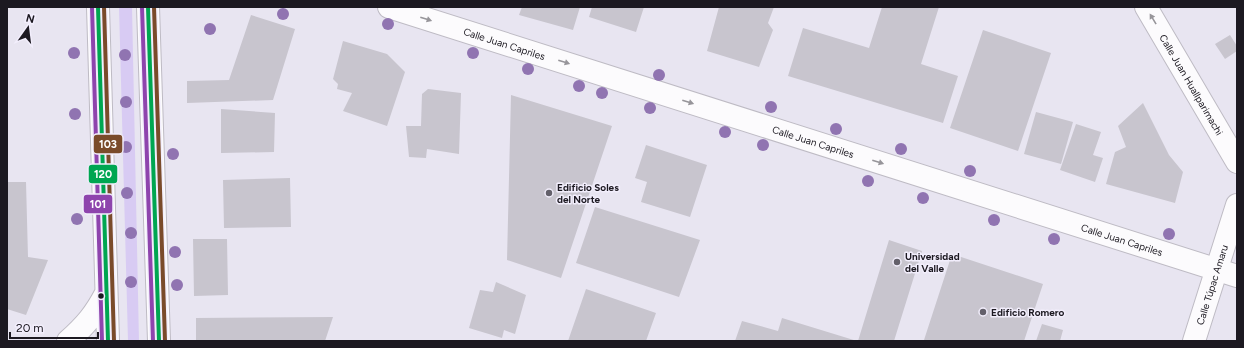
<svg xmlns="http://www.w3.org/2000/svg" width="1244" height="348" font-family="Figtree,sans-serif">
	<style>
		.green { fill: #d8cbf3 }
		.building { fill: #c8c5ce }
		.lines { fill: none; stroke-linecap: round; stroke-linejoin: round }
		.street-casing { stroke: #bebbc4; stroke-width: 24 }
		.primary-casing { stroke: #bebbc4; stroke-width: 24 }
		.street { stroke: #fcfbfd; stroke-width: 22 }
		.primary { stroke: #fcfbfd; stroke-width: 22 }
		.bus-1-casing { stroke: #f2eefc; stroke-width: 7 }
		.bus-2-casing { stroke: #f2eefc; stroke-width: 7 }
		.bus-3-casing { stroke: #f2eefc; stroke-width: 7 }
		.bus-1 { stroke: #00a651; stroke-width: 4 }
		.bus-2 { stroke: #8e44ad; stroke-width: 4 }
		.bus-3 { stroke: #7a4b2a; stroke-width: 4 }
		.tree { fill: #9074b1 }
		.oneway { fill: #97959a }
		.poi-dot { fill: #63606a; stroke: #f2eefc; stroke-width: 1.5 }
		.bus-dot { fill: #1c1921; stroke: #f2eefc; stroke-width: 1.5 }
		.labels { text-anchor: middle; stroke-width: 3; stroke-linejoin: round; paint-order: stroke }
		.street-label { font-size: 10px; fill: #1c1921; stroke: #f2eefc }
		.poi-label { font-size: 10px; font-weight: bold; fill: #1c1921; stroke: #f2eefc; text-anchor: start }
		.line-badge { stroke: #f2eefc; stroke-width: 1.5 }
		.badge-label { font-size: 11px; text-anchor: middle; font-weight: bold; fill: #fff }
	</style>
	<rect width="100%" height="100%" fill="#e8e5f1"/>
	<path class="green" d="M119 7H132L139 341H128Z"/>
	<path class="building" d="M522 7H580L573 30 519 15Z
		M592 7H644L636 32 589 17Z
		M719 7H774L768 23 773 30 759 67 707 51Z
		M882 7H939L921 64 958 76 943 123 788 76 803 28 869 48Z
		M251 15 295 29 273 100 187 103V81L229 80Z
		M983 30 1051 53 1018 151 950 128Z
		M1230 35 1237 46V51L1225 59 1215 44Z
		M343 41 387 54 405 72 387 126 343 111 352 93 337 89 338 84 333 79Z
		M428 89 461 93 459 154 427 149 426 158 409 157 406 126H421L422 94Z
		M511 95 612 126 561 278 507 260Z
		M1143 103 1169 155 1183 172 1175 203 1106 184 1115 152 1126 147 1118 126Z
		M221 109 275 113 274 152 221 153Z
		M1036 112 1073 122 1061 164 1024 154Z
		M1076 124 1101 132 1093 155 1103 158 1095 182 1060 170Z
		M646 145 707 165 690 217 641 202 647 182 635 178Z
		M290 178 291 227 224 228 223 180Z
		M7 182H26L28 257 48 260 26 315 7 309Z
		M595 207 700 240 679 297 576 263Z
		M193 239H227L228 295 194 296Z
		M889 240 922 251 894 341H858Z
		M952 254 1043 284 1024 341H927L924 340Z
		M496 282 526 295 515 334 504 330 502 338 469 328 480 290 493 292Z
		M586 289 656 313 646 341H568Z
		M333 317 325 341H196V318Z
		M782 318 857 341H735L742 321 778 331Z
		M1042 324 1063 330 1060 341H1036Z"/>
	<g class="lines">
		<g class="street-casing">
			<g id="street">
				<path id="s1" d="M389 7 1237 276"/>
				<path id="s2" d="M1146 7 1237 162"/>
				<path id="s3" d="M1194 341 1237 205"/>
			</g>
		</g>
		<g class="primary-casing">
			<path id="primary" d="M98 7 108 341
				M148 7 159 341
				M68 341C86 325 95 314 106 293"/>
		</g>
		<use href="#street" class="street"/>
		<use href="#primary" class="primary"/>
		<g class="bus-1-casing">
			<path id="bus-1" d="M98 7 108 341
				M148 7 159 341"/>
		</g>
		<g class="bus-2-casing">
			<path id="bus-2" d="M92 7 102 341
				M142 7 153 341"/>
		</g>
		<g class="bus-3-casing">
			<path id="bus-3" d="M104 7 114 341
				M154 7 165 341"/>
		</g>
		<use href="#bus-1" class="bus-1"/>
		<use href="#bus-2" class="bus-2"/>
		<use href="#bus-3" class="bus-3"/>
	</g>
	<g class="tree">
		<circle cx="283" cy="14" r="6"/>
		<circle cx="388" cy="24" r="6"/>
		<circle cx="210" cy="29" r="6"/>
		<circle cx="74" cy="53" r="6"/>
		<circle cx="473" cy="53" r="6"/>
		<circle cx="125" cy="55" r="6"/>
		<circle cx="528" cy="69" r="6"/>
		<circle cx="659" cy="75" r="6"/>
		<circle cx="579" cy="86" r="6"/>
		<circle cx="602" cy="93" r="6"/>
		<circle cx="126" cy="102" r="6"/>
		<circle cx="771" cy="107" r="6"/>
		<circle cx="650" cy="108" r="6"/>
		<circle cx="75" cy="114" r="6"/>
		<circle cx="836" cy="129" r="6"/>
		<circle cx="725" cy="132" r="6"/>
		<circle cx="763" cy="145" r="6"/>
		<circle cx="126" cy="147" r="6"/>
		<circle cx="901" cy="149" r="6"/>
		<circle cx="173" cy="154" r="6"/>
		<circle cx="970" cy="171" r="6"/>
		<circle cx="868" cy="181" r="6"/>
		<circle cx="127" cy="193" r="6"/>
		<circle cx="923" cy="198" r="6"/>
		<circle cx="77" cy="219" r="6"/>
		<circle cx="994" cy="220" r="6"/>
		<circle cx="131" cy="233" r="6"/>
		<circle cx="1169" cy="234" r="6"/>
		<circle cx="1054" cy="239" r="6"/>
		<circle cx="175" cy="252" r="6"/>
		<circle cx="131" cy="282" r="6"/>
		<circle cx="177" cy="285" r="6"/>
	</g>
	<defs><path id="oneway-solid" d="M-6-.8H1V-3.2L6.5 0L1 3.2V.8H-6Z"/></defs>
	<g class="oneway">
		<use href="#oneway-solid" transform="translate(426 19) rotate(18)"/>
		<use href="#oneway-solid" transform="translate(1153 19) rotate(-121)"/>
		<use href="#oneway-solid" transform="translate(564 62) rotate(18)"/>
		<use href="#oneway-solid" transform="translate(688 102) rotate(18)"/>
		<use href="#oneway-solid" transform="translate(878 162) rotate(18)"/>
	</g>
	<g class="poi-dot">
		<circle cx="549" cy="193" r="4"/>
		<circle cx="897" cy="262" r="4"/>
		<circle cx="983" cy="312" r="4"/>
	</g>
	<circle class="bus-dot" cx="101" cy="296" r="3.5"/>
	<g class="labels">
		<g class="street-label">
			<text dy="4" stroke="none"><textPath href="#s1" startOffset="121">Calle Juan Capriles</textPath></text>
			<text dy="4" stroke="none"><textPath href="#s2" startOffset="90">Calle Juan Huallparimachi</textPath></text>
			<text dy="4" stroke="none"><textPath href="#s1" startOffset="445">Calle Juan Capriles</textPath></text>
			<text dy="4" stroke="none"><textPath href="#s1" startOffset="769">Calle Juan Capriles</textPath></text>
			<text dy="4" stroke="none"><textPath href="#s3" startOffset="59">Calle Túpac Amaru</textPath></text>
		</g>
		<g class="poi-label">
			<text x="557" y="191">Edificio Soles<tspan x="557" dy="12">del Norte</tspan></text>
			<text x="905" y="260">Universidad<tspan x="905" dy="12">del Valle</tspan></text>
			<text x="991" y="316">Edificio Romero</text>
		</g>
	</g>
	<g class="line-badge">
		<rect x="93" y="134" width="30" height="20" rx="4" fill="#7a4b2a"/>
		<rect x="88" y="164" width="30" height="20" rx="4" fill="#00a651"/>
		<rect x="83" y="194" width="30" height="20" rx="4" fill="#8e44ad"/>
	</g>
	<g class="badge-label">
		<text x="108" y="148">103</text>
		<text x="103" y="178">120</text>
		<text x="98" y="208">101</text>
	</g>
	<rect width="1244" height="348" fill="none" stroke="#1c1921" stroke-width="16"/>
	<g transform="translate(28 28) rotate(14)" stroke="#f2eefc" stroke-width="3" paint-order="stroke">
	<path d="M0-3L7 15L0 10L-7 15Z" fill="#1c1921"/>
	<text y="-6" font-size="11" font-weight="bold" text-anchor="middle" fill="#1c1921">N</text>
	</g>
	<path d="M10 332v6h88v-6" fill="none" stroke="#1c1921" stroke-width="2"/>
	<text x="16" y="332" font-size="12" fill="#1c1921" stroke="#f2eefc" stroke-width="3" paint-order="stroke">20 m</text>
</svg>
